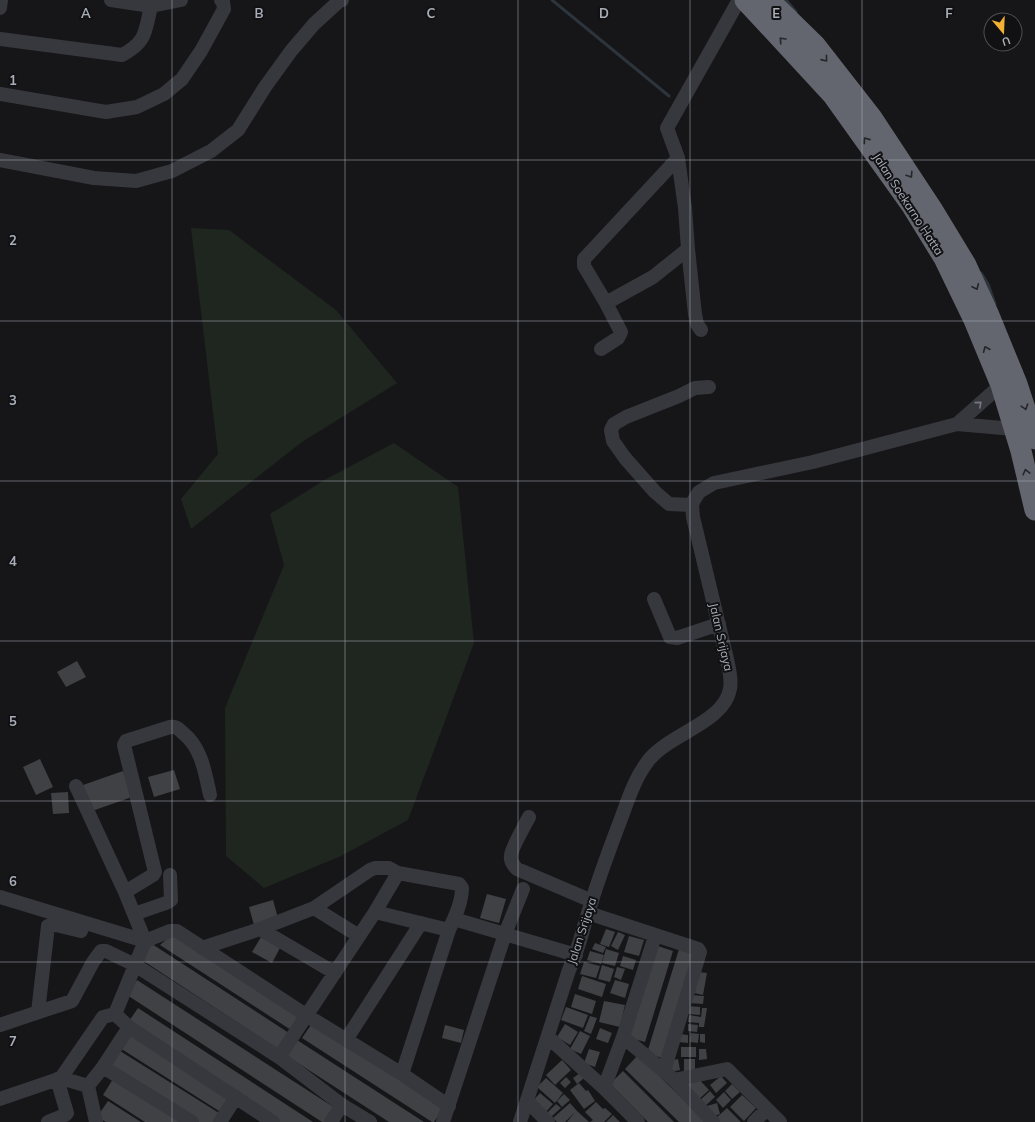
<svg xmlns="http://www.w3.org/2000/svg" width="1035" height="1122" font-family="Mulish,sans-serif">
	<style>
		.green { fill: #1e261f }
		.lines { fill: none; stroke-linecap: round; stroke-linejoin: round }
		.stream { stroke: #2c353c; stroke-width: 3 }
		.building { fill: #404145 }
		.minor { stroke: #37383d; stroke-width: 14 }
		.highway { stroke: #63666e; stroke-width: 21 }
		.oneway { stroke: #26262a }
		.oneway2 { stroke: #757881 }
		.grid { fill: none; stroke: #a8adb8; stroke-width: 1; stroke-opacity: 0.55 }
		.labels { text-anchor: middle; stroke-width: 4; stroke-linejoin: round; paint-order: stroke }
		.street-label { font-size: 12px; fill: #a8adb8; stroke: #111113 }
		.grid-label { font-size: 13px; text-anchor: middle; font-weight: bold; fill: #a8adb8; stroke: #111113; stroke-width: 4; stroke-linejoin: round; paint-order: stroke }
	</style>
	<rect width="100%" height="100%" fill="#161618"/>
	<path class="green" d="M191 228 229 230 336 310 397 383 302 442 191 529 181 499 218 454Z
		M394 443 458 487 474 643 408 820 341 856 264 888 226 856 225 708 284 565 270 514 328 478Z"/>
	<g class="lines">
		<path class="stream" d="M552 0 669 96
			M786 0 796 12
			M981 273 988 284 995 304"/>
	</g>
	<path class="building" d="M77 661 86 677 66 687 57 672Z
		M40 759 53 787 36 795 23 767Z
		M174 770 180 789 154 797 148 777Z
		M123 771 132 797 92 811 83 785Z
		M68 792 69 813 53 814 51 793Z
		M487 894 506 899 499 923 480 918Z
		M273 900 278 918 254 925 249 907Z
		M606 929 615 932 609 947 600 944Z
		M175 932 301 1014 291 1030 160 945Z
		M618 932 625 935 618 950 611 946Z
		M629 936 644 940 639 956 624 952Z
		M261 937 280 948 272 963 252 952Z
		M149 942 289 1033 278 1049 139 958Z
		M595 943 606 947 603 953 592 949Z
		M655 945 673 951 645 1042 627 1037Z
		M606 949 619 953 615 966 602 963Z
		M679 949 697 955 665 1059 647 1053Z
		M590 951 604 955 601 964 587 960Z
		M623 956 636 960 633 970 620 966Z
		M584 962 600 966 596 978 580 974Z
		M602 965 614 969 610 982 598 979Z
		M617 967 625 969 621 980 614 977Z
		M698 972 707 973 703 995 694 993Z
		M582 976 606 984 602 997 578 989Z
		M137 980 335 1108 326 1122H322L127 995Z
		M615 980 629 984 625 998 610 993Z
		M575 994 596 1001 592 1014 571 1007Z
		M690 995 704 996 703 1004 689 1003Z
		M604 1001 625 1005 620 1027 599 1022Z
		M689 1006 700 1007V1015L688 1014Z
		M566 1007 588 1015 583 1028 561 1020Z
		M138 1008 313 1122H279L127 1024Z
		M702 1008H707L704 1027H699V1023L688 1022 689 1015 701 1017Z
		M590 1016 597 1018 591 1034 584 1031Z
		M313 1022 444 1107 434 1122H432L302 1038Z
		M565 1024 578 1032 570 1045 557 1037Z
		M688 1024 698 1025 697 1032 688 1031Z
		M445 1025 464 1030 461 1043 442 1038Z
		M600 1028 612 1033 608 1043 596 1039Z
		M580 1031 590 1036 581 1054 570 1049Z
		M131 1032 230 1095 219 1111 120 1048Z
		M691 1033 699 1034 698 1043 690 1042Z
		M679 1034 688 1035V1043L678 1042Z
		M700 1034H705V1043L700 1042Z
		M297 1040 424 1122H389L287 1056Z
		M681 1047H696V1057H681Z
		M589 1049 600 1052 595 1067 584 1063Z
		M699 1049H706L707 1059 699 1060Z
		M120 1051 219 1113 213 1122H198L110 1066Z
		M638 1055 706 1122H679L625 1069Z
		M678 1059 680 1070 671 1072 669 1061Z
		M684 1059H695V1071H684Z
		M562 1060 571 1070 555 1085 546 1075Z
		M623 1071 674 1122H648L610 1084Z
		M580 1073 584 1078 577 1084 573 1078Z
		M696 1076 709 1090 697 1101 684 1086Z
		M721 1076 727 1083 716 1093 710 1085Z
		M566 1077 571 1082 565 1088 560 1083Z
		M546 1078 563 1093 555 1103 537 1087Z
		M113 1079 181 1122H145L103 1095Z
		M579 1083 586 1091 588 1090 595 1101 584 1109 570 1090Z
		M732 1084 740 1092 732 1099 725 1091Z
		M710 1091 715 1097 704 1107 698 1102Z
		M724 1092 731 1100 723 1108 716 1100Z
		M540 1093 553 1104 545 1113 532 1102Z
		M564 1094 570 1100 562 1107 557 1101Z
		M742 1095 756 1108 744 1121 730 1107Z
		M108 1101 141 1122H106L97 1117Z
		M596 1102 603 1109 605 1108 612 1114 604 1122H590L593 1120 585 1112Z
		M570 1103 577 1111 589 1122H567L575 1112 565 1122H557L553 1118Z
		M717 1103 720 1114 711 1117 707 1106Z
		M556 1104 561 1108 551 1117 547 1113Z
		M727 1108 741 1122H715L714 1120Z
		M613 1115 620 1122H606Z"/>
	<g class="lines">
		<path class="minor" d="M111 0 151 6 181 0
			M0 8 1 0
			M0 39 122 55C147 42 145 31 151 6
			M0 94 106 112 137 107 164 94 182 79 201 51 224 9 223 2 221 0
			M0 160 94 178 136 181 172 171 211 151 238 130 265 87 291 51 314 24 338 2 342 0
			M606 303 653 277 688 249
			M701 330 697 324 695 314 688 249 685 208 678 158 667 128 739 0
			M601 349 618 338 621 332 606 303 584 266V259L678 158
			M957 424 1014 429
			M692 505 669 504 655 492 625 458 613 441 611 430 614 424 626 417 679 396 695 388 709 387
			M654 599 670 637 677 638 719 624
			M76 786 125 892 145 941 115 1014
			M529 817C525 825 512 847 511 855 510 860 513 865 517 869L592 901
			M125 892 153 875 155 872 124 745 126 741 170 727C176 726 179 729 183 733 202 748 205 773 210 795
			M0 897 145 941 170 931H177L306 1015 402 1074 449 1106
			M314 908 359 936
			M375 912 449 930
			M588 913 698 949 700 952 664 1071 674 1080 713 1122
			M134 914 166 903 171 900 170 875
			M454 919 576 955
			M260 929 335 973
			M202 948 260 929 314 908 370 870 375 868H389L398 873 459 884 462 888C462 902 455 917 449 930L402 1074
			M38 1012 48 926 56 925 81 931
			M115 1014 129 1027 273 1122
			M0 1025 72 1001 93 962 101 951H106L135 965 279 1057 342 1105 370 1122
			M548 1037 604 1088 638 1122
			M623 1037 664 1071
			M346 1040 421 923
			M279 1057 375 912 398 873
			M103 1067 192 1122
			M61 1078 103 1017 115 1014
			M674 1080 727 1069 780 1122
			M604 1088 623 1037 655 936
			M0 1099 61 1078 88 1086
			M527 1101 548 1122
			M48 1122 65 1115 67 1113 57 1079
			M96 1122 88 1086 103 1067 129 1027
			M220 1122 236 1097
			M331 1122 342 1105
			M443 1122 505 934 523 889
			M520 1122 569 970C578 952 582 932 588 913 597 883 608 853 619 824 627 803 634 779 648 761 668 734 724 723 730 689 732 679 729 669 727 659L693 517 692 505 694 500 699 492 714 483 813 462 957 424 1001 385
			M754 1122 767 1109"/>
		<path class="highway" d="M745 0 832 94 912 206 944 258 974 320 1001 385 1021 451 1035 510
			M769 0 815 45 872 118 932 209 966 265 988 313 1017 384 1035 439"/>
	</g>
	<defs><path id="oneway-chevron" d="M-2-3.5L2.5 0L-2 3.5" fill="none" stroke-width="1.6" stroke-linecap="round" stroke-linejoin="round"/></defs>
	<g class="oneway">
		<use href="#oneway-chevron" transform="translate(782 40) rotate(-133)"/>
		<use href="#oneway-chevron" transform="translate(825 59) rotate(51)"/>
		<use href="#oneway-chevron" transform="translate(866 140) rotate(-125)"/>
		<use href="#oneway-chevron" transform="translate(910 175) rotate(57)"/>
		<use href="#oneway-chevron" transform="translate(976 287) rotate(65)"/>
		<use href="#oneway-chevron" transform="translate(986 349) rotate(-113)"/>
		<use href="#oneway-chevron" transform="translate(1025 407) rotate(72)"/>
		<use href="#oneway-chevron" transform="translate(1026 472) rotate(-104)"/>
	</g>
	<use class="oneway2" href="#oneway-chevron" transform="translate(979 404) rotate(-41)"/>
	<path class="grid" d="M172 0V1122M345 0V1122M518 0V1122M690 0V1122M862 0V1122M0 160H1035M0 321H1035M0 481H1035M0 641H1035M0 801H1035M0 962H1035"/>
	<g class="labels">
		<g class="street-label">
			<text transform="translate(908 204) rotate(57)" y="4">Jalan Soekarno Hatta</text>
			<text transform="translate(721 637) rotate(77)" y="4">Jalan Srijaya</text>
			<text transform="translate(582 931) rotate(-72)" y="4">Jalan Srijaya</text>
		</g>
	</g>
	<g class="grid-label">
		<text x="86" y="18">A</text>
		<text x="259" y="18">B</text>
		<text x="431" y="18">C</text>
		<text x="604" y="18">D</text>
		<text x="776" y="18">E</text>
		<text x="949" y="18">F</text>
		<text x="13" y="85">1</text>
		<text x="13" y="245">2</text>
		<text x="13" y="405">3</text>
		<text x="13" y="566">4</text>
		<text x="13" y="726">5</text>
		<text x="13" y="886">6</text>
		<text x="13" y="1046">7</text>
	</g>
	<g transform="translate(1003 32) rotate(161)"><circle r="19" fill="#111113" stroke="#4d4f55"/>
	<path d="M0-3L7 15L0 10L-7 15Z" fill="#f2b134"/>
	<text y="-6" font-size="11" font-weight="bold" text-anchor="middle" fill="#a8adb8">U</text>
	</g>
</svg>
